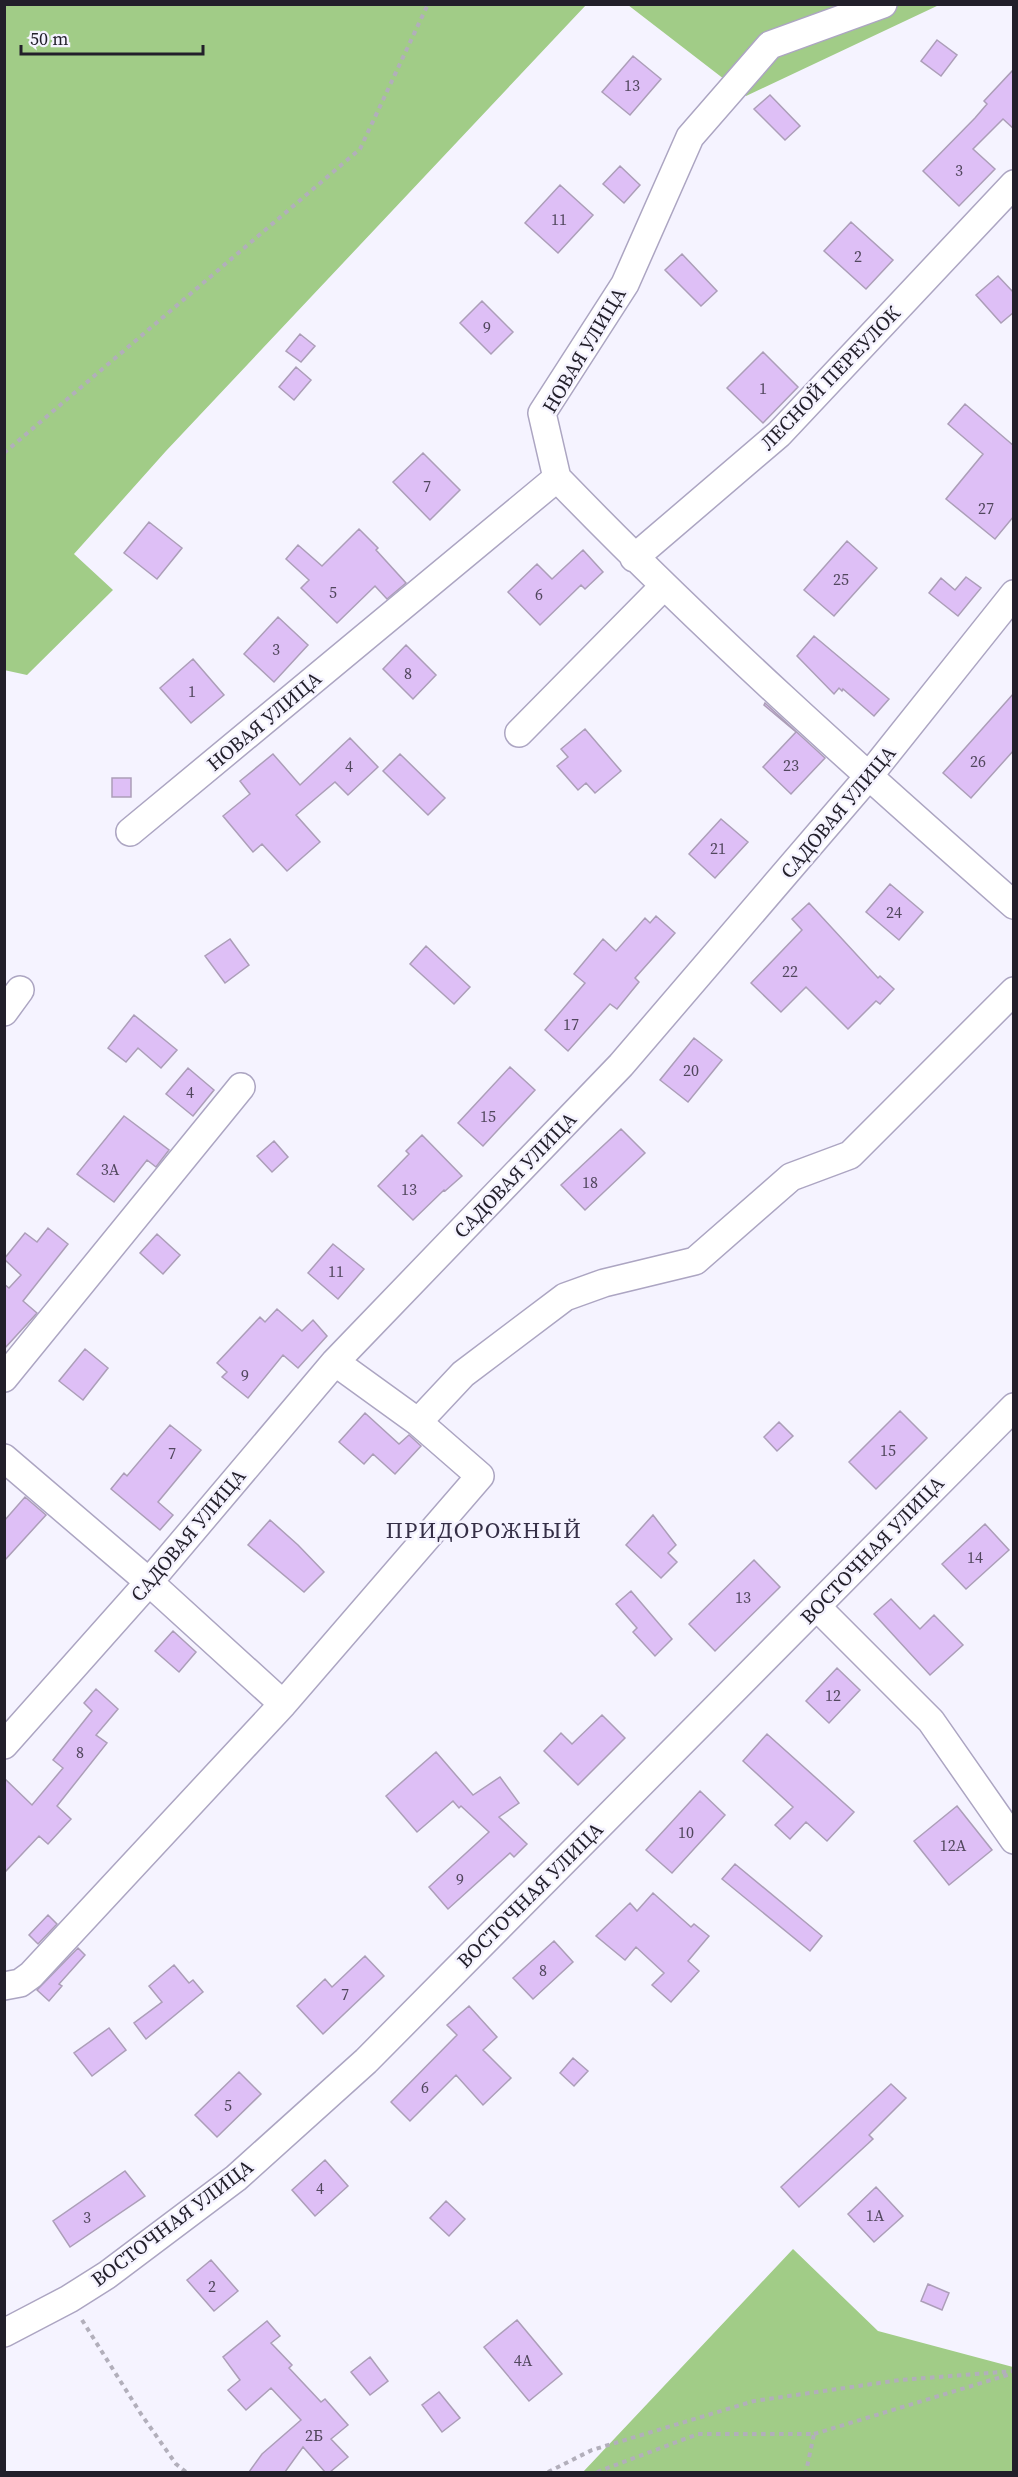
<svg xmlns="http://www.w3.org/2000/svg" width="1018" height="2477" font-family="'Source Serif 4',serif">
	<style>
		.forest { fill: #a1cc87 }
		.building { fill: #debff6; stroke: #ac9eb8; stroke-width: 1.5 }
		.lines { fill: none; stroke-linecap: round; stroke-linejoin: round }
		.minor-casing { stroke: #aca5c2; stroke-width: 30 }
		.path { stroke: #b2afbb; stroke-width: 4; stroke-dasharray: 4.5 4.5; stroke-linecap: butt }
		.minor { stroke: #fff; stroke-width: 27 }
		.labels { text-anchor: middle; stroke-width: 5; stroke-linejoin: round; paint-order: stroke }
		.number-label { font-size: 16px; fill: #51475d }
		.street-label { font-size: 20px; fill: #221f2a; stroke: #f5f3ff }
		.quarter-label { font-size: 22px; letter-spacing: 1.5px; fill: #352f46; stroke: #f5f3ff }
	</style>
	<rect width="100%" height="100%" fill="#f5f3ff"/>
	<path class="forest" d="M5 4 586 5 166 451 74 554 113 590 27 675 4 670Z
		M628 5H939L746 96Z
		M793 2249 878 2331 1013 2367V2472H583Z"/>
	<path class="building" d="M937 40 957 55 941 76 921 61Z
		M633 56 661 79 630 115 602 92Z
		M1014 69V129L1003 119 973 149 995 169 959 206 923 171 975 118 987 104 984 101Z
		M770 95 800 126 785 140 754 109Z
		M620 166 640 185 624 203 603 184Z
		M560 185 593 215 558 253 525 223Z
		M851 222 893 260 866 289 824 251Z
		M682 254 717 291 701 306 665 270Z
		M998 276 1014 293V312L1001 323 976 295Z
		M482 301 513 332 491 354 460 323Z
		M300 334 315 346 301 362 286 351Z
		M763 352 798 387 763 423 727 388Z
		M296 367 311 380 294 400 279 387Z
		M965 404 1014 446V516L995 539 946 499 983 454 948 424Z
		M423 453 460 490 430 520 393 482Z
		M149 522 182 548 157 579 124 553Z
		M359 529 378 548 376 550 406 583 387 599 375 586 337 623 301 588 309 580 286 559 298 545 322 566Z
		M847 541 877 568 834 616 804 590Z
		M583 550 603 572 585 589 581 585 540 625 508 592 537 564 552 579Z
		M966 577 981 588 958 616 929 593 941 578 955 590Z
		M278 617 308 645 274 682 244 654Z
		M814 636 889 699 874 716 843 689 842 691 839 688 834 694 797 656Z
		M406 645 436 675 413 699 383 669Z
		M193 659 224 695 191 723 160 688Z
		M1014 693V750L971 798 943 773Z
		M765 703 825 758 791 794 763 767 796 732 764 705Z
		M585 729 621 771 595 793 586 783 578 790 557 766 568 757 561 749Z
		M350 738 378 767 348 795 335 782 296 815 320 842 287 871 262 844 253 852 223 816 250 794 240 781 273 754 300 785Z
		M400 754 445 798 428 815 383 771Z
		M112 778H131V797H112Z
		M721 819 748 842 715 878 689 854Z
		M890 884 923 912 899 940 866 912Z
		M809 903 878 978 880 976 894 989 880 1004 876 1001 848 1029 806 987 781 1012 751 983 802 930 792 919Z
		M656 916 675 933 635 978 639 982 617 1009 610 1004 568 1051 545 1030 585 983 574 974 603 939 616 951 645 918 650 923Z
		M230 939 249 965 225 983 205 956Z
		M426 946 470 987 454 1004 410 964Z
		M134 1015 177 1050 161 1068 138 1048 126 1062 108 1048Z
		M694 1038 722 1060 688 1102 660 1080Z
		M510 1067 535 1090 483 1146 458 1123Z
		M188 1068 214 1090 193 1116 166 1094Z
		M124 1116 169 1150 156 1167 147 1160 114 1202 77 1174Z
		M621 1129 645 1153 585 1210 561 1185Z
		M422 1135 462 1176 445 1191 444 1190 413 1220 378 1186 409 1154 406 1151Z
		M274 1141 288 1157 272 1172 257 1156Z
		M48 1228 68 1244 23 1301 37 1313 4 1349V1284L9 1288 21 1275 4 1259 25 1233 37 1242Z
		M157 1234 180 1255 163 1274 140 1253Z
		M333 1244 364 1269 338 1299 308 1273Z
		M277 1309 302 1331 313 1320 327 1336 298 1368 283 1355 248 1398 222 1377 227 1372 217 1363 260 1317 265 1322Z
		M85 1349 108 1368 83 1400 59 1381Z
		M900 1411 927 1438 876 1489 849 1462Z
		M365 1413 399 1444 409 1435 421 1446 395 1474 373 1454 364 1464 339 1442Z
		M779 1422 793 1436 777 1451 764 1437Z
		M170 1425 201 1450 158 1502 173 1515 160 1530 111 1489 124 1473 127 1476Z
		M25 1497 46 1515 4 1561V1521Z
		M653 1515 676 1545 668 1553 677 1562 661 1578 626 1545Z
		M270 1520 298 1545 324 1572 304 1592 248 1545Z
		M985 1524 1009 1550 966 1589 942 1564Z
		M754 1560 780 1587 715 1651 689 1624Z
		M631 1591 672 1639 655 1656 633 1632 637 1628 616 1604Z
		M891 1599 920 1629 934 1615 963 1645 930 1675 874 1614Z
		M173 1631 196 1652 179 1672 155 1651Z
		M837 1668 860 1690 829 1723 806 1701Z
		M96 1689 118 1709 96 1735 107 1743 57 1806 71 1819 48 1844 39 1836 4 1873V1778L32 1805 63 1768 53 1760 92 1711 84 1703Z
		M602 1715 625 1738 578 1785 544 1751 561 1733 572 1744Z
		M767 1734 854 1812 827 1841 806 1822 790 1839 775 1825 793 1807 743 1761Z
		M436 1752 473 1795 500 1777 519 1803 499 1817 527 1844 514 1857 510 1853 448 1909 429 1887 489 1832 461 1806 459 1808 453 1801 417 1832 386 1796Z
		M700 1791 725 1815 672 1873 646 1850Z
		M957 1806 992 1850 949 1885 914 1841Z
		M735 1864 822 1936 810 1951 722 1879Z
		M653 1893 691 1927 694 1924 709 1936 688 1961 699 1971 671 2002 652 1985 664 1973 636 1947 625 1960 596 1936 630 1903 637 1911Z
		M48 1915 57 1924 38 1944 29 1935Z
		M554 1941 573 1962 533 1999 513 1978Z
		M78 1948 85 1955 59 1984 62 1986 49 2001 37 1990Z
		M365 1956 384 1976 323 2034 297 2006 325 1979 332 1987Z
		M174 1965 189 1983 193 1980 203 1992 146 2039 134 2023 162 2002 149 1986Z
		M469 2006 497 2037 483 2050 511 2078 483 2105 456 2075 410 2121 391 2102 457 2035 447 2025Z
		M109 2028 126 2050 92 2076 74 2053Z
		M573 2058 588 2071 574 2086 560 2073Z
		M239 2072 261 2094 217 2137 195 2115Z
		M891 2084 906 2098 869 2135 873 2139 799 2207 781 2187Z
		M325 2160 348 2186 315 2216 292 2190Z
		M125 2171 145 2196 70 2247 53 2221Z
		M876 2187 903 2216 874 2242 848 2214Z
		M446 2201 465 2219 449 2236 430 2218Z
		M211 2260 238 2291 214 2311 187 2280Z
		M928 2284 949 2293 942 2310 921 2301Z
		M517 2320 562 2374 529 2401 484 2347Z
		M267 2321 280 2336 271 2343 292 2365 289 2368 321 2402 325 2399 348 2425 331 2439 348 2457 330 2472H325L303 2447 285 2472H249L262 2454 301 2420 271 2388 246 2410 228 2390 240 2380 223 2357Z
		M370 2357 388 2381 370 2395 351 2372Z
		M439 2392 460 2418 442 2432 422 2405Z"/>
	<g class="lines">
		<g class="minor-casing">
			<path id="minor" d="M557 478C702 628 857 767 1014 905
				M634 558 779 434 1014 184
				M519 733 664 586
				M130 832 557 478 542 413 625 284 690 137 770 45 883 4
				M4 1012 20 990
				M4 1378 241 1087
				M418 1422 463 1374 565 1297 604 1283 695 1261 791 1177 850 1155 1014 991
				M4 1458 149 1582 283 1704
				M817 1607 931 1721 1014 1840
				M4 1745 149 1582 335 1362 621 1065 868 777 1014 594
				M4 1986 20 1983 31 1975 283 1704 480 1476 418 1422 335 1362
				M4 2333 69 2299 107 2275 236 2178 366 2061 1014 1407"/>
		</g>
		<path class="path" d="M4 453 360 149 428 4
			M82 2320 141 2414 176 2464 186 2472
			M814 2434 1014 2373
			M548 2472 592 2450 754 2401 900 2380 1014 2371
			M597 2472 698 2434H814L806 2472"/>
		<use href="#minor" class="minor"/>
	</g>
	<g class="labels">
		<g class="number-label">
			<text x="632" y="91">13</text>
			<text x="959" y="176">3</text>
			<text x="559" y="225">11</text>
			<text x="858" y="262">2</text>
			<text x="487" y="333">9</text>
			<text x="763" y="394">1</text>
			<text x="427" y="492">7</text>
			<text x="986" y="514">27</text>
			<text x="841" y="585">25</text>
			<text x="333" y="598">5</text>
			<text x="539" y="600">6</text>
			<text x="276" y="655">3</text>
			<text x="408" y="679">8</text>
			<text x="192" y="697">1</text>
			<text x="978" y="767">26</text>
			<text x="791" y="771">23</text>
			<text x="349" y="772">4</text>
			<text x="718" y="854">21</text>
			<text x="894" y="918">24</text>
			<text x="790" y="977">22</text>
			<text x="571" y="1030">17</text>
			<text x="691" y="1076">20</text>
			<text x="190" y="1098">4</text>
			<text x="488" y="1122">15</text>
			<text x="110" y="1175">3А</text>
			<text x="590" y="1188">18</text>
			<text x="409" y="1195">13</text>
			<text x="336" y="1277">11</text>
			<text x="245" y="1381">9</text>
			<text x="888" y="1456">15</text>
			<text x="172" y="1459">7</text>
			<text x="975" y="1563">14</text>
			<text x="743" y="1603">13</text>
			<text x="833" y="1701">12</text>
			<text x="80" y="1758">8</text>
			<text x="686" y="1838">10</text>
			<text x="953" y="1851">12А</text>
			<text x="460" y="1885">9</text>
			<text x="543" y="1976">8</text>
			<text x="345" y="2000">7</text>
			<text x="425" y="2093">6</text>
			<text x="228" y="2111">5</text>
			<text x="320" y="2194">4</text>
			<text x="875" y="2221">1А</text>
			<text x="87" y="2223">3</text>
			<text x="212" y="2292">2</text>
			<text x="523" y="2366">4А</text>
			<text x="314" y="2441">2Б</text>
		</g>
		<g class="street-label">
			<text transform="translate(584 350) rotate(-59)" y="7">НОВАЯ УЛИЦА</text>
			<text transform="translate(830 378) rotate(-46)" y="7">ЛЕСНОЙ ПЕРЕУЛОК</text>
			<text transform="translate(264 721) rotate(-40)" y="7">НОВАЯ УЛИЦА</text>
			<text transform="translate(838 812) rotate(-50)" y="7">САДОВАЯ УЛИЦА</text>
			<text transform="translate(515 1175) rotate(-46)" y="7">САДОВАЯ УЛИЦА</text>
			<text transform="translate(188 1535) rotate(-50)" y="7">САДОВАЯ УЛИЦА</text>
			<text transform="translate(872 1550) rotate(-46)" y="7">ВОСТОЧНАЯ УЛИЦА</text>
			<text transform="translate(530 1895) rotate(-45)" y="7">ВОСТОЧНАЯ УЛИЦА</text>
			<text transform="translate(172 2223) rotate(-37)" y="7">ВОСТОЧНАЯ УЛИЦА</text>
		</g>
		<g class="quarter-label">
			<text x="484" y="1538">ПРИДОРОЖНЫЙ</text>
		</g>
	</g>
	<rect width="1018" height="2477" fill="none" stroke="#221f2a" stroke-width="12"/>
	<path d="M21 45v9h182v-9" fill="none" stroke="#221f2a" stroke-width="3"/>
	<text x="30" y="45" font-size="18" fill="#221f2a" stroke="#f5f3ff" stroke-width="4.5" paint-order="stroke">50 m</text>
</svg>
